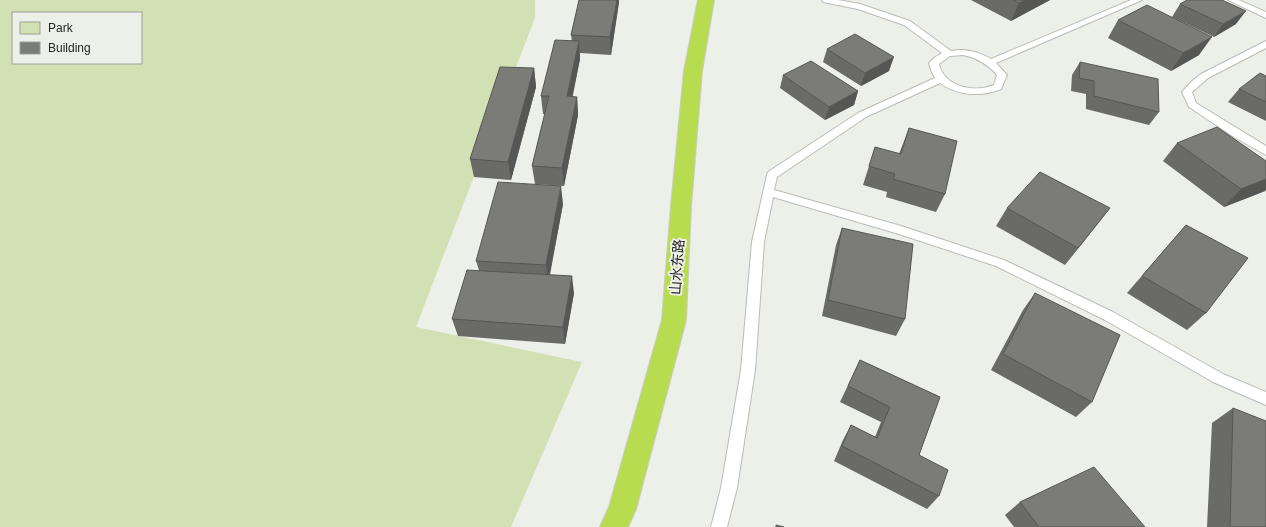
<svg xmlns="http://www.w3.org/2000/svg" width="1266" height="527" font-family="Helvetica,'Noto Sans SC',sans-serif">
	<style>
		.green { fill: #d2e1b4; fill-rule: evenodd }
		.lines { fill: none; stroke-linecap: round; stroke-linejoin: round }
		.lane-casing { stroke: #babcb7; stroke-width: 2 }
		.highway-casing { stroke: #cbcbcb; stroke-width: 2 }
		.lane { fill: #fff; fill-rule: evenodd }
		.highway { fill: #b8dc4f; fill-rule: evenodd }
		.wall { fill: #6a6b67 }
		.shaded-wall { fill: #565754 }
		.building { fill: #7b7c78; stroke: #565754 }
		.labels { text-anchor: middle; stroke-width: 4; stroke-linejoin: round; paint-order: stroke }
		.street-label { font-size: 14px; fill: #262725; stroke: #edefe9 }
	</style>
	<rect width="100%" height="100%" fill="#edefe9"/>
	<path class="green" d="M0 0H535V18L416 327 582 362 511 527H0ZM13 13H141V63H13Z"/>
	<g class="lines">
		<g class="lane-casing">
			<path id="lane" d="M822 0H838L860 4 910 21 951 51C965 48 979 52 991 59L1131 0H1142L996 63 1007 75 1001 89C981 97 958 96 940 83L866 117 777 177 774 190 901 226 1004 260 1113 312 1223 374 1266 392V405L1213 382 1105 320 996 266 899 234 773 197 764 242 755 370 737 488 727 527H711L721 488 741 370 752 242 767 175 768 172 858 113 935 78 931 70 929 63 934 58 942 53 904 25 858 9 823 2ZM963 55C977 58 988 64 997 75L994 85C974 93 944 87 939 64L950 56Z
				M1228 0H1239L1266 12V18Z
				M1266 41V48L1208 78 1192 92 1196 103 1266 146V155L1234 137 1189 107 1182 92 1192 81 1201 74Z"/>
		</g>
		<g class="highway-casing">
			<path id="highway" d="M698 0H714L702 71 691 206 686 320 636 509 628 527H600L609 507 662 320 671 206 684 71Z"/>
		</g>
		<use href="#lane" class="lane"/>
		<use href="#highway" class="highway"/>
	</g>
	<path class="wall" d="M579 0H619L611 55 580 53V59L572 97H577L578 115 564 186 535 184 532 166 545 114H543L541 96 572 41 571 35Z
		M971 0H1050L1011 21Z
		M1180 4 1236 24 1214 37 1172 17Z
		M1118 20 1199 55 1171 71 1108 38Z
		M827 49 889 71 861 86 823 62Z
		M1080 62 1159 112 1149 125 1086 109V94L1071 91 1072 75Z
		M534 68 536 87 511 180 474 177 470 159Z
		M783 75 858 91 854 105 825 120 780 88Z
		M1266 76V121L1228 102 1239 89Z
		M909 128 945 194 936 212 886 197 887 192 863 185 875 147 899 154Z
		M1177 143 1265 191 1224 207 1163 161Z
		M563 204 550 275 574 293 565 344 458 336 452 319 479 270 476 261Z
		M1007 208H1110L1065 265 996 226Z
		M1186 225 1206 313 1187 330 1127 293Z
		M842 228 905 319 896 336 822 316 836 245Z
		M1035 293 1092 402 1076 417 991 370 1023 310Z
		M860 360 940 397 919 455 939 496 927 509 834 461 843 440 851 425 875 437 881 422 840 402Z
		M1233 408 1266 527H1207L1212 423Z
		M1020 502 1145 527H1014L1005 515Z"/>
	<path class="shaded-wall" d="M617 0H619V3L611 55 610 37Z
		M1025 0H1050L1011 21 1019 3Z
		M1246 11 1236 24 1214 37 1223 24Z
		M1212 37 1199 55 1171 71 1183 53Z
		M579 41 580 59 569 115 567 96Z
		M894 57 889 71 861 86 865 73Z
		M534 68 536 87 511 180 508 162Z
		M858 91 854 105 825 120 829 107Z
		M577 97 578 115 564 186 562 168Z
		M1266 179V190L1265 191 1224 207 1241 189Z
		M561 186 563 204 548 282 546 265Z
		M1110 208 1096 226 1065 265 1078 248Z
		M572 276 574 293 565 344 563 327Z"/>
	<path class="building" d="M579 0H617L610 37 571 35Z
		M1013 0H1025L1019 3Z
		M1187 0H1222L1246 11 1223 24 1180 4Z
		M1147 5 1212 37 1183 53 1118 20Z
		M855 34 894 57 865 73 827 49Z
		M555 40 579 41 567 96 577 97 562 168 532 166 549 96H541Z
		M811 61 858 91 829 107 783 75Z
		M1080 62 1158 79 1159 112 1094 96V81L1079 78Z
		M500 67 534 68 508 162 470 159Z
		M1260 73 1266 76V102L1239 89Z
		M1217 127 1266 161V179L1241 189 1177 143Z
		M909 128 957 141 945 194 893 179 895 174 869 166 875 147 901 154Z
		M1040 172 1110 208 1078 248 1007 208Z
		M498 182 561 186 546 265 476 261Z
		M1186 225 1248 258 1206 313 1142 276Z
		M842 228 913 244 905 319 828 300Z
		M467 270 572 276 563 327 452 319Z
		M1035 293 1120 335 1092 402 1003 354Z
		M860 360 940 397 919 455 948 470 939 496 842 446 851 425 877 438 890 407 848 386Z
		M1233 408 1266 421V527H1230Z
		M1094 467 1145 527H1039L1020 502Z
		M776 525 784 527H776Z"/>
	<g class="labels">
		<g class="street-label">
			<text transform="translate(677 267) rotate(-86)" y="5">山水东路</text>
		</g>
	</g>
	<rect x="12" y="12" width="130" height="52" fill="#edefe9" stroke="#9d9f9b"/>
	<rect x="20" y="22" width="20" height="12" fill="#d2e1b4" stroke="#9d9f9b"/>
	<text x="48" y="32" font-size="12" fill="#262725">Park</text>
	<rect x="20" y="42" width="20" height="12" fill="#7b7c78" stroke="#9d9f9b"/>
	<text x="48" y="52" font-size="12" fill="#262725">Building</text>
</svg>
